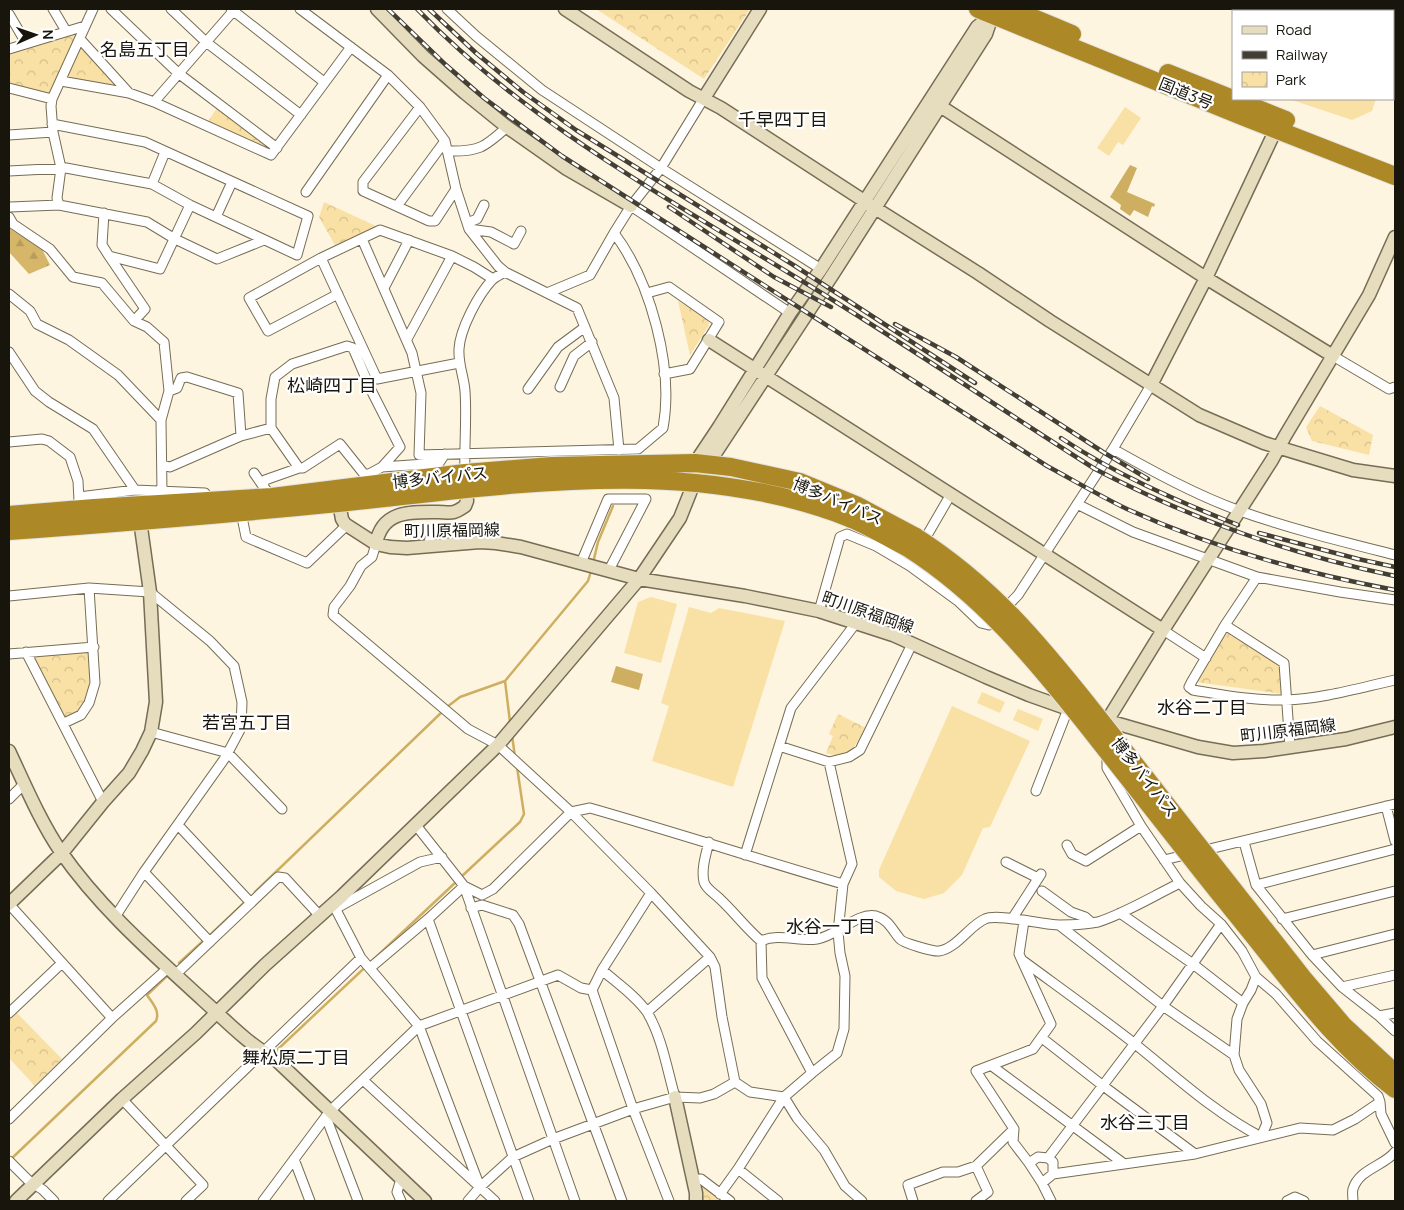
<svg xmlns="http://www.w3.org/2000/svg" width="1404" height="1210" font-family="Manrope,'Noto Sans JP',sans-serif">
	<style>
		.green { fill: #f9e0a4 }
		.forest { fill: url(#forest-firs) }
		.park { fill: url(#park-crowns) }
		.water { fill: #ceaf61 }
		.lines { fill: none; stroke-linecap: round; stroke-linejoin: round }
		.stream { stroke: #ceaf61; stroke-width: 2.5 }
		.street-casing { stroke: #766d56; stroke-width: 11 }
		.secondary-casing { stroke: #766d56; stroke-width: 15 }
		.highway-casing { stroke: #e3e3e2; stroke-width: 20 }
		.street { stroke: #fff; stroke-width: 9 }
		.secondary { stroke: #e6dcbe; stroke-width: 12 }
		.highway { stroke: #ac8926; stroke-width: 18 }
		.rail-casing { stroke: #433f34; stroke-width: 4.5 }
		.rail { stroke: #fff; stroke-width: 2.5; stroke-dasharray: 8; stroke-linecap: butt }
		.highway-bridge-casing { stroke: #e3e3e2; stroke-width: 20; stroke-linecap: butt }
		.highway-bridge { stroke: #ac8926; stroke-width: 18 }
		.labels { text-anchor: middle; stroke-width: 4.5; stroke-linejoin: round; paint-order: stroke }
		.street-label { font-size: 16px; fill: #18150c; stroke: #fff }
		.neighbourhood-label { font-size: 18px; fill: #18150c; stroke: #fff }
	</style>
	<defs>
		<pattern id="forest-firs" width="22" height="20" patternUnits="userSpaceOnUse" patternTransform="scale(1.25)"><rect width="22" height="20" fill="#d6b769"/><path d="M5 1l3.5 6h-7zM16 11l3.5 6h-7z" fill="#b79c5a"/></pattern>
		<pattern id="park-crowns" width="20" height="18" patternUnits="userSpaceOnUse" patternTransform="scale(1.25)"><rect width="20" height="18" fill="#f9e0a4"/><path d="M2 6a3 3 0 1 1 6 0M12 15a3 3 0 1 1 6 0" fill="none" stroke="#d5bf8c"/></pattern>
	</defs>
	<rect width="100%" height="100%" fill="#fef5e0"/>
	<path class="green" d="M1289 99H1376L1372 111 1352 120Z
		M1125 107 1141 118 1123 145 1118 142 1109 156 1097 148Z
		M651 597 677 604 661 663 624 653 638 602Z
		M689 607 711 613 719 608 785 621 733 787 652 761 669 706 661 703Z
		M982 692 1005 702 1000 713 977 703Z
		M952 706 1030 741 990 827 983 828 962 875 944 893 924 899 896 891 879 877V870Z
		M1018 709 1043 719 1038 731 1013 720Z"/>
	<path class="forest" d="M9 228 42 249 50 265 29 274 9 252Z"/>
	<path class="park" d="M596 9H750L704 79Z
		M76 33 53 91 49 94 9 86V53L67 34Z
		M80 48 83 49 121 89 69 80 67 76Z
		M217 108 268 145 266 150 207 123Z
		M324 202 378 227 335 245 319 217Z
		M678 301 707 318 709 323 708 327 690 355Z
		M1320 406 1373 435 1369 455 1312 441 1306 427Z
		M1226 630 1282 665 1283 694 1195 682Z
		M88 651C91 674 96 699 74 714 70 717 69 718 64 718L33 658 34 654Z
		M838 714 866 728C857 744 848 761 826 753L833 736 829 734Z
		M16 1012 62 1059 35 1086 9 1058V1019Z
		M704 1187 711 1190 724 1201H700V1188Z"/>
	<path class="water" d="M1130 165 1137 168 1127 192 1155 204 1154 207 1152 206 1148 217 1134 210 1130 216 1120 209 1121 205 1110 197Z
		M616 666 643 674 639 690 611 682Z"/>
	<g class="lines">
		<path class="stream" d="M593 563 598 542 613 506
			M505 681 510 722
			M447 707 460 697 505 681 588 581 591 571
			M512 735 515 757
			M461 877 520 822 524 814 517 767
			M255 892 443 711
			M211 934 245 902
			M179 963 203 941
			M276 1051 457 881
			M10 1160 156 1021C160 1011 153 1004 147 995L166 977"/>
		<g class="street-casing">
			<path id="street" d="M53 9 66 31
				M111 9 178 73 277 148
				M171 9 206 42 301 115
				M231 9 324 82
				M300 9 388 75 420 107 445 141 456 189 469 229 498 266 505 272 577 308 614 398 619 450
				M447 9 476 36 542 90 661 168 821 269
				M1286 11 1287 9
				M9 14 26 43
				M80 39 129 93
				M9 49 85 26
				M61 81 129 93 154 102 271 155 351 47
				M9 88 52 99
				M154 102 235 9
				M420 107 363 182V191L429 221H435L456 189
				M9 135 53 132
				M447 151C478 152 484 148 507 127
				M9 171 66 168 152 184 190 205 297 255 308 216 145 142 52 124
				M152 184 165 152
				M306 192 388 75
				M59 205 57 198 61 168 53 132 51 106 52 99 93 9
				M397 206 445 141
				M631 206 790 313
				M10 207 59 205 147 222 175 239 217 259 264 240
				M104 213 102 245 109 256 160 269 190 205
				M9 217 13 224 50 249 73 277 102 283 134 321 147 327 164 342 169 391 161 420 162 492 147 501
				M216 217 232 182
				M467 223 477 219 484 205
				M469 229 491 232 514 244 521 231
				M362 239 412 353 421 393 419 455 638 449 663 428C674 368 651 282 614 233
				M109 256 145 309 134 321
				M321 258 377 379 459 363
				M384 288 409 240
				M547 293 590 275 614 233 631 206 661 168 704 98
				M647 293 669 287 719 322 690 369 664 374
				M9 294 30 311 37 324 69 340 118 375 161 420
				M338 294 268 331 249 298 321 258 380 230 452 256 474 267 493 279
				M407 339 452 256
				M9 352 35 391 49 402 93 429 135 490
				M1333 356 1389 389 1395 387
				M560 387 574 356 592 342
				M528 389 558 347 585 327
				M169 391 177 388 181 378 187 377 238 393 241 436
				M9 442 42 439 49 441 70 457 78 481 79 501
				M1113 449C1154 472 1196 495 1240 511 1291 529 1344 542 1395 555
				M162 465 170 467 241 436 271 428
				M382 467 400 447 371 390 353 348 347 346 292 364 275 377 271 399V428L299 468H303L340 444 364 474H369L382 467 439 463 445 454
				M254 473 263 486
				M465 473C464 446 467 418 465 391 464 377 458 364 459 349 460 329 478 295 492 280 495 277 501 274 505 272
				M79 497 135 490 205 493
				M272 497 263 486 265 480 299 468
				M1077 504 1133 532 1257 577 1340 592 1395 600
				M241 512 246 537 307 563 347 525
				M376 544 372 557 361 566 350 586 334 607 333 615 468 729 498 745 571 812 651 893 710 957 715 967 722 1017 735 1082 750 1092 784 1097
				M922 544 951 494
				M428 546 433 528
				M581 563 608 499H646L609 570
				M1257 577 1225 625 1192 681 1189 687 1193 690C1224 695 1254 701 1285 700 1322 699 1359 688 1395 680
				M9 596 89 588 150 592 210 641 234 666 242 702 241 728 225 758 144 872 115 917
				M819 611 840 537 847 534 876 546 910 566 958 601 981 623 989 625 1018 595 1113 449 1151 385
				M1225 625 1284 663 1290 747
				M1163 630 1206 658
				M26 652 103 802
				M9 654 94 647
				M64 723 81 715 89 703 95 683 89 588
				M151 732 228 753 282 809
				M779 746 829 762 849 757 860 750 912 644
				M1107 754V768L1141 826 1180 883 1201 906 1221 924 1242 951 1256 977 1276 994 1317 1041 1378 1096 1380 1102 1381 1114 1395 1143
				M829 762 852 864 843 884
				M1036 791 1068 709
				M9 799 24 784
				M1386 806 1395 841
				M415 824 464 886 575 1201
				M178 825 251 903
				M1244 842 1256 885 1312 955 1342 987 1379 1016 1395 1013
				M1067 845 1072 854 1086 861 1141 826
				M745 855 791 708 856 623
				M1164 860 1395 804
				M1006 862 1038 878
				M144 872 210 942
				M1256 885 1395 849
				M464 886 482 895 493 889 571 812 590 808C674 832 758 859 843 884L838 932 840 953 845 976 844 1029 837 1053 812 1073 762 978 761 941C746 928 734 912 720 899 714 893 706 889 704 882 701 869 706 854 709 842
				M1042 891 1071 912 1085 917 1092 923
				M651 893 602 970 592 990 633 1109 669 1201
				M9 904 112 1018
				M333 904 361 958 419 1026 480 1187
				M471 908 482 905 513 915 519 924 622 1201
				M335 909 420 862 442 857
				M1120 913 1193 964 1243 1003
				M428 919 529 1201
				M1012 919 1041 874
				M1282 919 1395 891
				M1024 921 1019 954 1051 1024 1033 1049 976 1071 1014 1129 1013 1142 1029 1163 1038 1157 1048 1158 1053 1162V1174
				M1059 925 1163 1006 1234 1055
				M761 941C779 933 799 942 817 939 837 936 857 912 876 916 888 919 893 931 900 939 903 943 934 952 939 951 956 949 970 925 985 919 998 913 1042 925 1060 925 1070 925 1088 924 1098 922 1126 913 1153 896 1180 883
				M1312 955 1395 934
				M1022 960C1060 988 1098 1015 1135 1044 1175 1076 1215 1113 1261 1137
				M370 968 428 919 464 886
				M602 970C617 983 636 996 647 1012 662 1037 667 1069 675 1097
				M175 975 278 877 285 878 320 916
				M1256 977 1251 990 1243 1003 1237 1019 1234 1055 1239 1070 1261 1104 1267 1123 1261 1137
				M1342 987 1395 975
				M647 1012 710 957
				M9 1013 62 963
				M1379 1016 1395 1031
				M1042 1038 1102 1085 1195 1154
				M992 1066 1123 1163
				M363 1080 495 1201
				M784 1097 797 1118 824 1150 845 1186 862 1201
				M122 1099 203 1185 186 1201
				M326 1117 358 1201
				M9 1119 112 1018 168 968
				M1048 1158 1163 1006 1221 924
				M294 1159 310 1201
				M9 1161 28 1180 43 1190 54 1201
				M1029 1163 1042 1183
				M738 1169 778 1201
				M693 1180 701 1179 730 1201
				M720 1194 738 1169 784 1097 812 1073
				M108 1201 361 958
				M263 1201 330 1111 419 1026 558 975 581 988 592 990
				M401 1201 397 1192 401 1179
				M468 1201 480 1187 513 1157 553 1139 633 1109 675 1097 700 1098 714 1094 735 1082
				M913 1201 908 1185 943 1172H958L976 1166
				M976 1201 988 1192 976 1166 1014 1129
				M1051 1201 1042 1183 1053 1174 1195 1154 1300 1128 1333 1130 1355 1119 1380 1102
				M1287 1201 1295 1197 1304 1201
				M1353 1201C1353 1198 1352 1192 1353 1189 1359 1169 1384 1166 1395 1152"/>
		</g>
		<g class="secondary-casing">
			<path id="secondary" d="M377 9 423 56 465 93 507 127 567 169 631 206
				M565 9 689 91 721 108 875 208 978 273 1050 321 1199 415 1264 443 1353 470 1395 476
				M704 98 760 9
				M940 106 1206 278 1333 356
				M709 340 1163 630
				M1151 385 1206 278 1276 129
				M705 469 833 274 986 34 993 13
				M339 503 342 519 345 524 376 544 390 547 407 548 480 542 496 543 521 547 639 579 745 596 819 611 893 635 986 677 1029 695 1077 712
				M376 544C382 510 410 512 438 512 443 512 450 513 454 512 458 511 462 508 465 506L467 501 466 481
				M1098 718 1198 747 1233 753 1264 751 1346 739 1395 727
				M1107 721 1163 630 1272 460 1285 436 1369 295 1395 237
				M9 751C25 785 40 821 61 852 100 908 153 954 203 1000 222 1017 251 1047 273 1057L425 1201
				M9 904 62 853 103 802 129 773 142 751 151 732 156 702 150 592 139 513
				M675 1097 696 1193V1201
				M16 1201 122 1099 196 1033 265 965 342 896 498 745 639 579 680 518 694 483 695 463 719 427 790 313 821 269 977 27 993 14"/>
		</g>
		<g class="highway-casing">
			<path id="highway" d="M978 9 1244 117 1395 176
				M1012 9 1072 34
				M1168 73 1233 99
				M1233 99 1286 120
				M9 515 94 508 272 497 465 473 552 466 695 463 731 467 800 482 856 505 916 537
				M9 531C119 523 228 514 338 503 505 486 685 454 847 517 868 525 888 538 908 548
				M1210 860 1303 978 1343 1025 1395 1073
				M1196 864C1221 896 1247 927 1272 959 1309 1006 1347 1053 1395 1089"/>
		</g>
		<use href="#street" class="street"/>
		<use href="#secondary" class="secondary"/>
		<use href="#highway" class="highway"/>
		<g class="rail-casing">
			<path id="rail" d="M388 9 446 65 484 98 562 156 1047 466C1073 480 1100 496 1127 509 1213 548 1303 573 1395 590
				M417 9C523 119 660 194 789 273 893 336 993 404 1095 469 1193 520 1287 553 1395 576
				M429 9 476 53 523 92 576 130 795 266 975 383
				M669 207 774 277 831 307
				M895 324 956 357 1103 452 1148 479
				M1061 438C1115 474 1177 501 1238 525
				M1259 533 1358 559 1395 567"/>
		</g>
		<use href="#rail" class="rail"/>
		<g class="highway-bridge-casing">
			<path id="highway-bridge" d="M916 537C991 585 1038 642 1093 711 1133 761 1171 811 1210 860
				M908 548C980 594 1033 657 1085 723 1122 770 1159 817 1196 864"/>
		</g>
		<use href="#highway-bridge" class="highway-bridge"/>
	</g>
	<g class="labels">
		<g class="street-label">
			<text transform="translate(1186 93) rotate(22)" y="6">国道3号</text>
			<text transform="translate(440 477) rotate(-6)" y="6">博多バイパス</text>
			<text transform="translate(838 501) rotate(23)" y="6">博多バイパス</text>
			<text transform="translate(452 530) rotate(-1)" y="6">町川原福岡線</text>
			<text transform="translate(868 612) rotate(19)" y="6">町川原福岡線</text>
			<text transform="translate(1288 730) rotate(-7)" y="6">町川原福岡線</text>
			<text transform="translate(1145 777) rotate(52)" y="6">博多バイパス</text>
		</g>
		<g class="neighbourhood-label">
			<text x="145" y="56">名島五丁目</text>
			<text x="783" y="126">千早四丁目</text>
			<text x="332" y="392">松崎四丁目</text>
			<text x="1202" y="714">水谷二丁目</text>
			<text x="247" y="729">若宮五丁目</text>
			<text x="831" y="933">水谷一丁目</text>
			<text x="296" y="1064">舞松原二丁目</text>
			<text x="1145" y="1129">水谷三丁目</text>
		</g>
	</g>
	<rect width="1404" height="1210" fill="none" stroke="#18150c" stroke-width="20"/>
	<rect x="1232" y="10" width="162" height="90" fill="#ffffff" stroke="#a3a19e"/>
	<rect x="1242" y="26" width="25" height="8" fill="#e6dcbe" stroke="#a3a19e"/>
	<text x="1276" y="35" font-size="15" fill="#18150c">Road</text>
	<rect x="1242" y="51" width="25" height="8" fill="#433f34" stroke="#a3a19e"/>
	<text x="1276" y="60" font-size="15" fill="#18150c">Railway</text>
	<rect x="1242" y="72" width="25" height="15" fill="url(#park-crowns)" stroke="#a3a19e"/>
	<text x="1276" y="85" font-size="15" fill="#18150c">Park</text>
	<g transform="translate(35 35) rotate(88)" stroke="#ffffff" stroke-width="4" paint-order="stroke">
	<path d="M0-4L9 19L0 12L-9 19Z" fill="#18150c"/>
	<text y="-8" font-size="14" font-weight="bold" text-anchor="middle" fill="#18150c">N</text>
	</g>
</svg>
